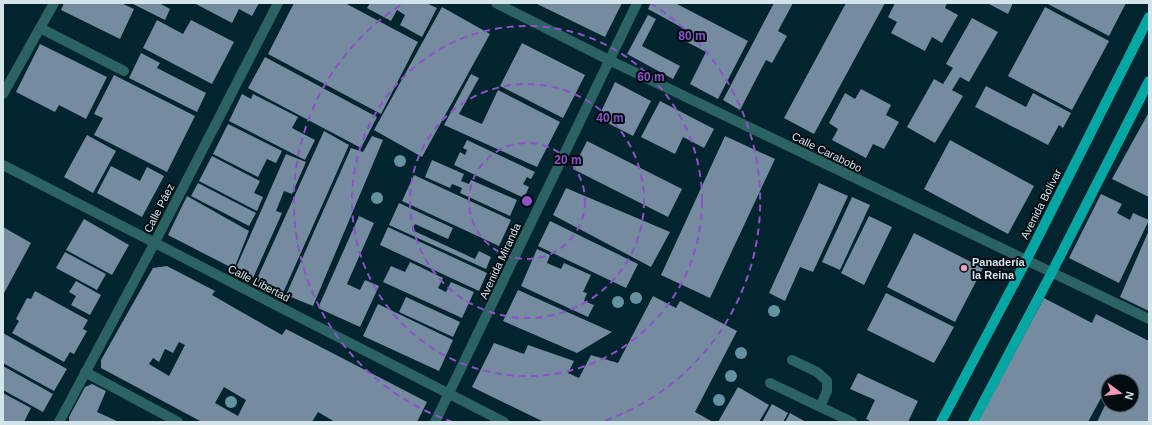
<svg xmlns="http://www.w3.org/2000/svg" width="1152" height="425" font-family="Helvetica,sans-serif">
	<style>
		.building { fill: #748ba0; fill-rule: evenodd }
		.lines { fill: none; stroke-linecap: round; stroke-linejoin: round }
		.lane { stroke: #2b6362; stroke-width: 10 }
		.street { stroke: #2b6362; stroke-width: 10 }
		.primary { stroke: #05a7a4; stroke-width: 10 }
		.tree { fill: #6492a1 }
		.ring { fill: none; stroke: #8d51c8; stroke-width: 2; stroke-dasharray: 7 5 }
		.poi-dot { fill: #f09ab6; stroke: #020b10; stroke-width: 1.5 }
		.labels { text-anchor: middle; stroke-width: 4; stroke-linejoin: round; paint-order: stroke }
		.street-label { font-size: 11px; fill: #d3e5eb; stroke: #020b10 }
		.poi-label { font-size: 11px; font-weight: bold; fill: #d3e5eb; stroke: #020b10; text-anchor: start }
		.centre { fill: #8d51c8; stroke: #020b10; stroke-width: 2 }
		.ring-label { font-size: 12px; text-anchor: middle; font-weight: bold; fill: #8d51c8; stroke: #020b10; stroke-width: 4; stroke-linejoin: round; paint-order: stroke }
	</style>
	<rect width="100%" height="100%" fill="#02242e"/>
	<path class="building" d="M64 3H121L134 9 120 39 61 10Z
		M131 3H159L170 9 165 20Z
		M194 3H259L252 16 239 9 232 23Z
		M294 3H345L418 42 381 114 268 54Z
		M370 3H426L437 8 422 37 400 25 405 15 397 10 391 21 367 8Z
		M535 3H622L605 37Z
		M651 3H675L748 41 718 99 690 84 706 52 687 42 692 33 648 9Z
		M774 3H793L778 31 787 36 772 63 766 60 740 110 723 100Z
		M846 3H885L814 134 784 118Z
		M895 3H947L945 8 958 15 942 43 932 37 925 51 891 33 897 22 888 17Z
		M987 3H1013L1008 14Z
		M1046 3H1126L1109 36Z
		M442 7 490 34 422 157 374 130Z
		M1045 7 1109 41 1072 110 1008 76Z
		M648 15 656 19 642 46 680 66 673 79 627 54Z
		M972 18 998 32 969 82 960 77 952 90 963 96 935 143 907 127 934 79 943 84 953 68 946 64Z
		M157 20 183 34 191 20 234 42 212 84 143 48Z
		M522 43 585 75 563 118 500 86Z
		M40 44 107 77 86 119 59 105 55 112 16 92Z
		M141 53 160 63 157 68 206 93 197 112 129 78Z
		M265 57 377 117 361 148 248 88Z
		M471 74 479 78 459 114 482 124 498 90 560 122 537 167 444 125Z
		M114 75 195 116 167 172 94 135 103 118 94 114Z
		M615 82 651 101 633 136 598 118Z
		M986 86 1026 107 1033 93 1071 113 1063 128 1059 125 1048 145 975 107Z
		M861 89 891 105 886 115 899 122 884 149 873 144 866 158 832 140 838 129 829 123 845 93 855 99Z
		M242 94 251 99 253 94 298 117 292 128 315 140 305 160 229 121Z
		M660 101 714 129 704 148 683 137 675 154 641 137Z
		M1149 112V197L1112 179Z
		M228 124 282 151 276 163 267 159 258 177 213 154Z
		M324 131 349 145 283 293 256 281Z
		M87 135 116 151 93 193 64 177Z
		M372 136 383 140 313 306 286 295 351 148 363 152Z
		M725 136 775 159 710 298 661 275Z
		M467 140 535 172 531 179 527 177 523 184 529 187 524 198 454 165 460 152 465 155 467 150 463 148Z
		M950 140 1034 186 1008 234 924 189Z
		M587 141 682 189 668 217 573 169Z
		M286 154 306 162 292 194 284 191 276 211 282 213 253 278 235 270Z
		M212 156 260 181 254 193 263 197 257 211 199 181Z
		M432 160 464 174 461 181 469 184 471 180 517 200 510 216 460 193 462 188 452 184 450 188 425 177Z
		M111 166 140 181 147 167 164 176 142 217 97 193Z
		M414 175 511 220 499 246 402 201Z
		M198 183 256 213 249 226 191 196Z
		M819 183 848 196 813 272 800 267 785 301 769 293Z
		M566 188 670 232 651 267 553 215Z
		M1101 194 1122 204 1117 213 1130 220 1133 213 1149 220 1119 283 1069 258Z
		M187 196 249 231 234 269 168 235Z
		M852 197 870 205 840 270 822 262Z
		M399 203 453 228 448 239 415 224 412 230 475 259 479 251 491 257 486 269 389 225Z
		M359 216 374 223 347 284 360 290 365 280 379 286 360 327 318 308Z
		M869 216 892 227 864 285 841 273Z
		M84 219 129 245 112 275 66 250Z
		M550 221 638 264 626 288 538 246Z
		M3 227 31 243 3 295Z
		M388 227 487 273 479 291 380 245Z
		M1149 230V311L1120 297Z
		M914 233 983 268 955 322 887 287Z
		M537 249 550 255 547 263 561 269 564 263 591 275 583 292 587 293 584 301 594 305 588 317 521 286Z
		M65 252 106 274 97 290 56 268Z
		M410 262 443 278 438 288 446 292 451 282 474 292 462 318 383 282 391 266 405 272Z
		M167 266 215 291 212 295 282 335 286 329 427 402 417 422H335L318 412 312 422H202L101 368V360L153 268ZM179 342 185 345 169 376 149 364 153 358 159 362 165 349 173 353ZM224 387 246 400 238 416 215 403Z
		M76 281 101 295 90 315 71 305 76 296 69 292Z
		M518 290 612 332 577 353 503 321Z
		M35 291 88 320 83 329 87 331 74 354 70 352 64 362 12 333 19 321 16 319 27 298 31 299Z
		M886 293 954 327 934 363 867 330Z
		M653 296 676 308 680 301 737 331 695 412 713 422H544L472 387 494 343 524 354 528 345 574 361 568 373 579 378 591 355 618 363Z
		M406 297 460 322 453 337 399 312Z
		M1044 298 1092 323 1096 314 1149 341V422H1097L1108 399V405H1132V381H1108V385L1088 422H978Z
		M378 304 453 340 439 371 363 336Z
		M3 333 67 369 54 391 3 363Z
		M3 366 53 394 43 412 3 390Z
		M858 373 918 401 908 422H872L866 419 875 400 850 389Z
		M92 384 106 391 97 412 119 422H69V417L85 387Z
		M738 387 769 405 759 422H718Z
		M3 393 31 408 24 422H3Z
		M772 404 788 413 783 422H762Z
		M790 413 806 422H785Z"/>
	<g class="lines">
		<path class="lane" d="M40 28 124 71
			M792 360 817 372 827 381V391L820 407
			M85 372 178 422
			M770 383 852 422"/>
		<path class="street" d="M496 3 609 60 1149 319
			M3 94 54 3
			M3 165 504 422
			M59 422 154 244 278 3
			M435 422 637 3"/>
		<path class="primary" d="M941 422 1026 261 1149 17
			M973 422 1052 272 1149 81"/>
	</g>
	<g class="tree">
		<circle cx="400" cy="161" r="6"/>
		<circle cx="377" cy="198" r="6"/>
		<circle cx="636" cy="298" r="6"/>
		<circle cx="618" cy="302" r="6"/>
		<circle cx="774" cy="311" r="6"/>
		<circle cx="741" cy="353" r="6"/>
		<circle cx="731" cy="376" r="6"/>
		<circle cx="719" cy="400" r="6"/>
		<circle cx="231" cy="402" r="6"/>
	</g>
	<g class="ring">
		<circle cx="527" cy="201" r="58"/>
		<circle cx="527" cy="201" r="117"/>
		<circle cx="527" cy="201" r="175"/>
		<path d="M453 422A233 233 0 0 1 404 3M650 3A233 233 0 0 1 601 422"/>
	</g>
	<circle class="poi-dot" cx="964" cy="268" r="4"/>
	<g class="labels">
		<g class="street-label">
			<text transform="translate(827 152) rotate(26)" y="4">Calle Carabobo</text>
			<text transform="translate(1041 204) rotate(-63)" y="4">Avenida Bolívar</text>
			<text transform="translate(159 208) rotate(-63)" y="4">Calle Páez</text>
			<text transform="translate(500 261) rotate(-65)" y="4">Avenida Miranda</text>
			<text transform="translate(259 283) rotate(27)" y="4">Calle Libertad</text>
		</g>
		<g class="poi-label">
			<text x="972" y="266">Panadería<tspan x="972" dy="13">la Reina</tspan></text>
		</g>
	</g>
	<circle cx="527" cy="201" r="6" class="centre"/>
	<g class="ring-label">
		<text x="692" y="40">80 m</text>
		<text x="651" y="81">60 m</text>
		<text x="610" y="122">40 m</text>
		<text x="568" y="164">20 m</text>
	</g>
	<rect width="1152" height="425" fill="none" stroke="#d3e5eb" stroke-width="8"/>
	<g transform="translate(1120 393) rotate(105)"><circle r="19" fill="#020b10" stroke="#566268"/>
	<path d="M0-3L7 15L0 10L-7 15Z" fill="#f09ab6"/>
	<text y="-6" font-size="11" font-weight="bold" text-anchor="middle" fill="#d3e5eb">N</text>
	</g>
</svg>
